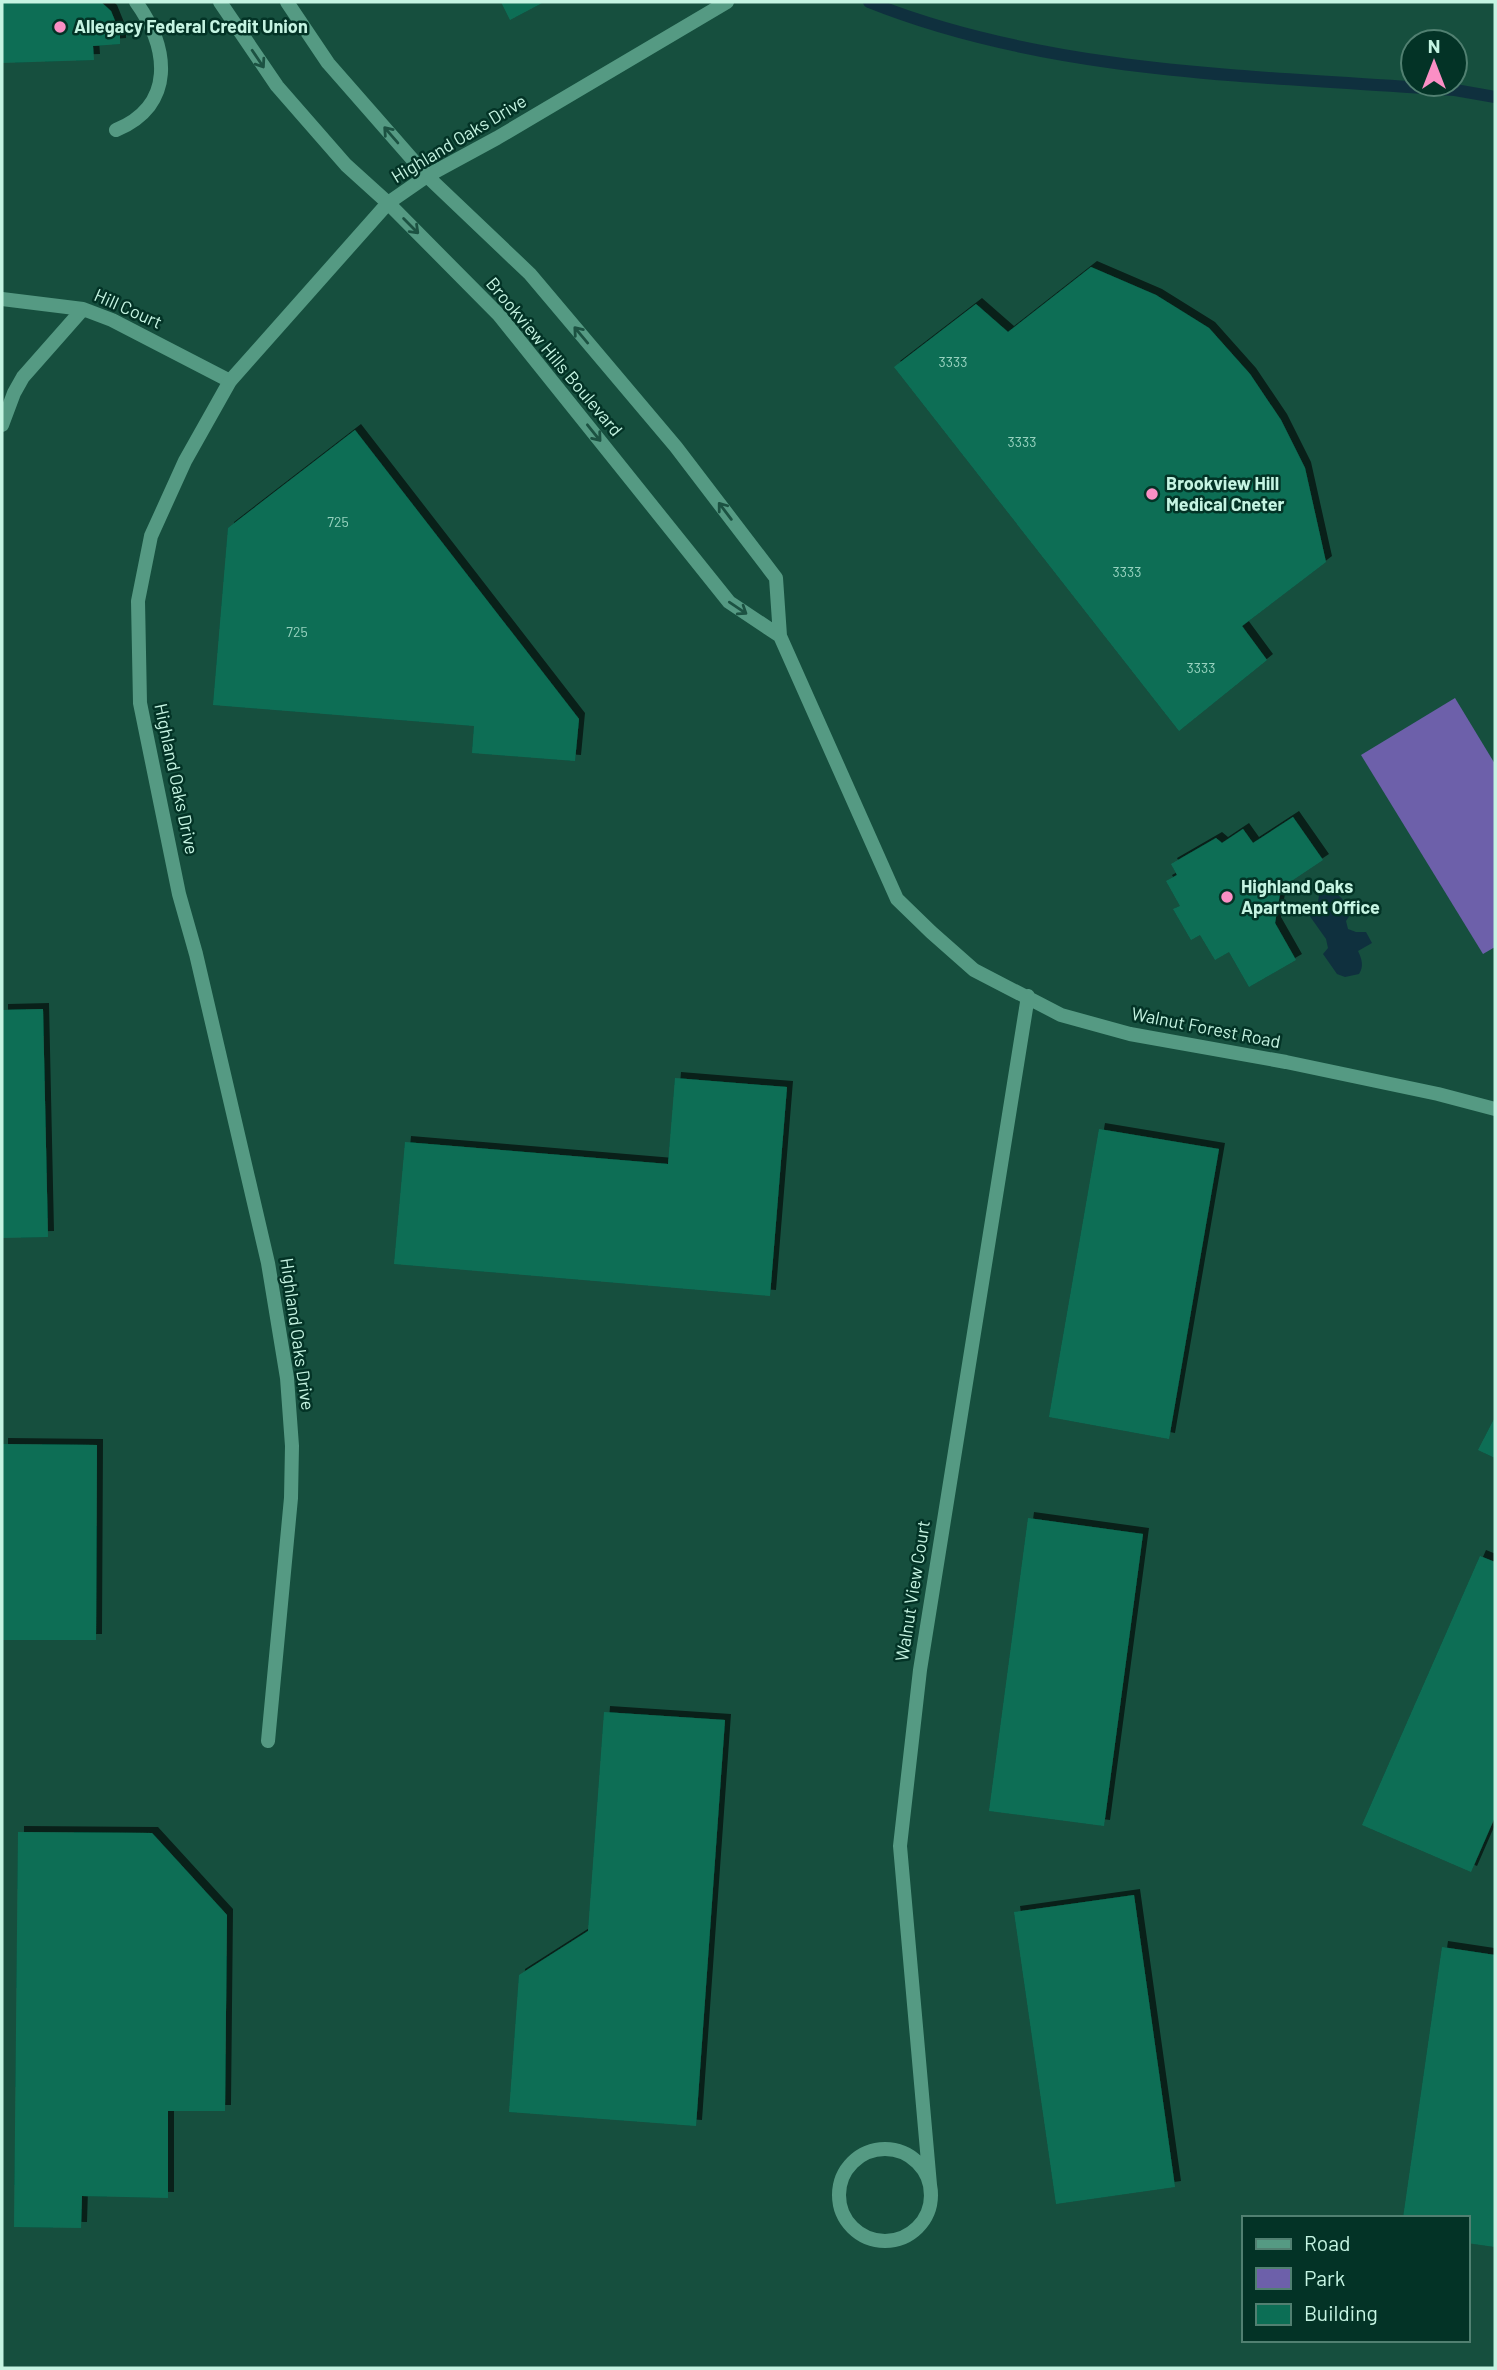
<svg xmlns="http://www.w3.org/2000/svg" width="1497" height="2370" font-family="Barlow,sans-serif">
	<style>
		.green { fill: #6d60aa }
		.water { fill: #0f303e }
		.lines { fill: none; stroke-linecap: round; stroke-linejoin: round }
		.stream { stroke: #0f303e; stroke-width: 12 }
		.building { fill: #0c6e55; filter: url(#shadow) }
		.service { stroke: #559a83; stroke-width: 14 }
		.minor { stroke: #559a83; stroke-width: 14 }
		.oneway { stroke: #1c5242 }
		.poi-dot { fill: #fb8fc5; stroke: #033326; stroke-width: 2.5 }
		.labels { text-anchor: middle; stroke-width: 5; stroke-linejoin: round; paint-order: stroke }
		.number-label { font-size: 14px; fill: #97d2bf }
		.poi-label { font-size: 18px; font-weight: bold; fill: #c5f4e2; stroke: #033326; text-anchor: start }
		.street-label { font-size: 18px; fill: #c5f4e2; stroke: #033326 }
	</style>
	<defs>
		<filter id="shadow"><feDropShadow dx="6" dy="-6" stdDeviation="0" flood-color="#0009"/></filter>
	</defs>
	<rect width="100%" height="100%" fill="#164f3e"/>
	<path class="green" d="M1455 698 1495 764V947L1483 954 1361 755Z"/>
	<path class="water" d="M1324 890C1339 890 1343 901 1352 912L1346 921 1348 929 1356 932H1366L1372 943 1358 951C1362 959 1364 967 1359 974L1345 977 1337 974 1323 954 1328 948 1326 939 1309 915 1317 909 1319 895Z"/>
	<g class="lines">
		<path class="stream" d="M869 2C1051 75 1261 76 1455 90L1495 97"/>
	</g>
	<path class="building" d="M2 2H101L111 11 120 33V44L93 46 94 60 2 63Z
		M501 2H544L510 20Z
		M1091 267 1156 295 1209 328 1250 374 1281 420 1305 468 1326 562 1242 626 1267 660 1179 731 894 367 976 304 1008 332Z
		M355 430 579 719 575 761 472 753 474 726 213 705 228 528Z
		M1293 817 1323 860 1281 888 1275 923 1296 960 1249 987 1229 952 1215 960 1200 935 1191 940 1173 909 1180 906 1166 881 1177 875 1171 864 1216 838 1222 843 1243 829 1253 843Z
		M43 1009 48 1237 2 1238V1010Z
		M675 1078 787 1087 770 1296 394 1264 405 1142 668 1164Z
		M1099 1129 1219 1149 1169 1439 1049 1417Z
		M1495 1417V1458L1478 1450Z
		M2 1444 97 1445 96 1640H2Z
		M1028 1518 1143 1534 1104 1826 989 1811Z
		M1480 1556 1495 1562V1817L1471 1872 1362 1825Z
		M604 1712 725 1720 696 2126 509 2112 519 1975 588 1931Z
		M18 1832 152 1833 227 1915 225 2111H168V2198L82 2196 81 2228 14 2227Z
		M1134 1895 1175 2187 1056 2204 1014 1912Z
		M1442 1947 1495 1955V2247L1467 2243V2218H1403Z"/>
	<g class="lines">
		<path class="service" d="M116 130C176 105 169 48 136 2
			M2 299 83 309 112 320 230 381
			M2 425 14 393 23 377 83 309"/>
		<path class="minor" d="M220 2 277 86 346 165 388 203 499 315 729 602 780 636
			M287 2 328 63 427 176 530 274 676 447 776 578 780 636 897 899 931 932 974 970 1061 1015 1130 1034 1286 1062 1438 1094 1495 1109
			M268 1741 291 1498 292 1446 287 1378 268 1263 196 954 179 894 140 703 138 601 151 536 185 461 230 381 388 203 427 176 497 138 727 2
			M839 2195a46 46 0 1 1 92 0a46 46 0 1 1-92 0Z
			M931 2196 900 1846 920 1670 1028 996"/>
	</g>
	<defs><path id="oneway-shaft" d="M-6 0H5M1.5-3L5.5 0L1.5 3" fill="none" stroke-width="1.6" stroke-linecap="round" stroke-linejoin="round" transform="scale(1.75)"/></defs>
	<g class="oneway">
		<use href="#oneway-shaft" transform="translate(258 59) rotate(56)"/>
		<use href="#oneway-shaft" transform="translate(391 135) rotate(-131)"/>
		<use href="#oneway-shaft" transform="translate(411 226) rotate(45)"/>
		<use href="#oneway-shaft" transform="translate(581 335) rotate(-130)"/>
		<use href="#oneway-shaft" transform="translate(594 433) rotate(51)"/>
		<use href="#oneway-shaft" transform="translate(725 511) rotate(-127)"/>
		<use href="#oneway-shaft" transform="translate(738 608) rotate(34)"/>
	</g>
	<g class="poi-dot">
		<circle cx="60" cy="27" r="7"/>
		<circle cx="1152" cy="494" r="7"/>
		<circle cx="1227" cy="897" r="7"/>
	</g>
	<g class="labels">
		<g class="number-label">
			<text x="953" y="367">3333</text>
			<text x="1022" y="447">3333</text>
			<text x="338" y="527">725</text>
			<text x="1127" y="577">3333</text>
			<text x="297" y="637">725</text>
			<text x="1201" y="673">3333</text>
		</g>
		<g class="poi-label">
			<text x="74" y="33">Allegacy Federal Credit Union</text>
			<text x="1166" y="490">Brookview Hill<tspan x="1166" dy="21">Medical Cneter</tspan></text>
			<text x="1241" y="893">Highland Oaks<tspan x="1241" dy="21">Apartment Office</tspan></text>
		</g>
		<g class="street-label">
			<text transform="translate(459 139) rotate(-31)" y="6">Highland Oaks Drive</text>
			<text transform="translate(128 309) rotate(24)" y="6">Hill Court</text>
			<text transform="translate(554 357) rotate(50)" y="6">Brookview Hills Boulevard</text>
			<text transform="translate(176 779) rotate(78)" y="6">Highland Oaks Drive</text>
			<text transform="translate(1206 1028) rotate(11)" y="6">Walnut Forest Road</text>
			<text transform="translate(297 1334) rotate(82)" y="6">Highland Oaks Drive</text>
			<text transform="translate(913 1591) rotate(-81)" y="6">Walnut View Court</text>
		</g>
	</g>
	<rect width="1497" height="2370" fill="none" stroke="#c5f4e2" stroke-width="7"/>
	<rect x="1242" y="2216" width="228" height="126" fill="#033326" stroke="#518071" stroke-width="2"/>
	<rect x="1256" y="2239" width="35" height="10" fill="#559a83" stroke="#518071" stroke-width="2"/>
	<text x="1304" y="2251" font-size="21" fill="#c5f4e2">Road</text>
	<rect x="1256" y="2268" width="35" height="21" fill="#6d60aa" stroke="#518071" stroke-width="2"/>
	<text x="1304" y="2286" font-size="21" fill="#c5f4e2">Park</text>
	<rect x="1256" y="2304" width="35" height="21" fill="#0c6e55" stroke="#518071" stroke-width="2"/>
	<text x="1304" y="2321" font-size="21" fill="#c5f4e2">Building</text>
	<g transform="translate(1434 63)"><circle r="33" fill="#033326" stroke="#518071" stroke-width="2"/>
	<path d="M0-5L12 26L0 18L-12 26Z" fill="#fb8fc5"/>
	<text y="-10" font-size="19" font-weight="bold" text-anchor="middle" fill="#c5f4e2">N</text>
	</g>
</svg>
